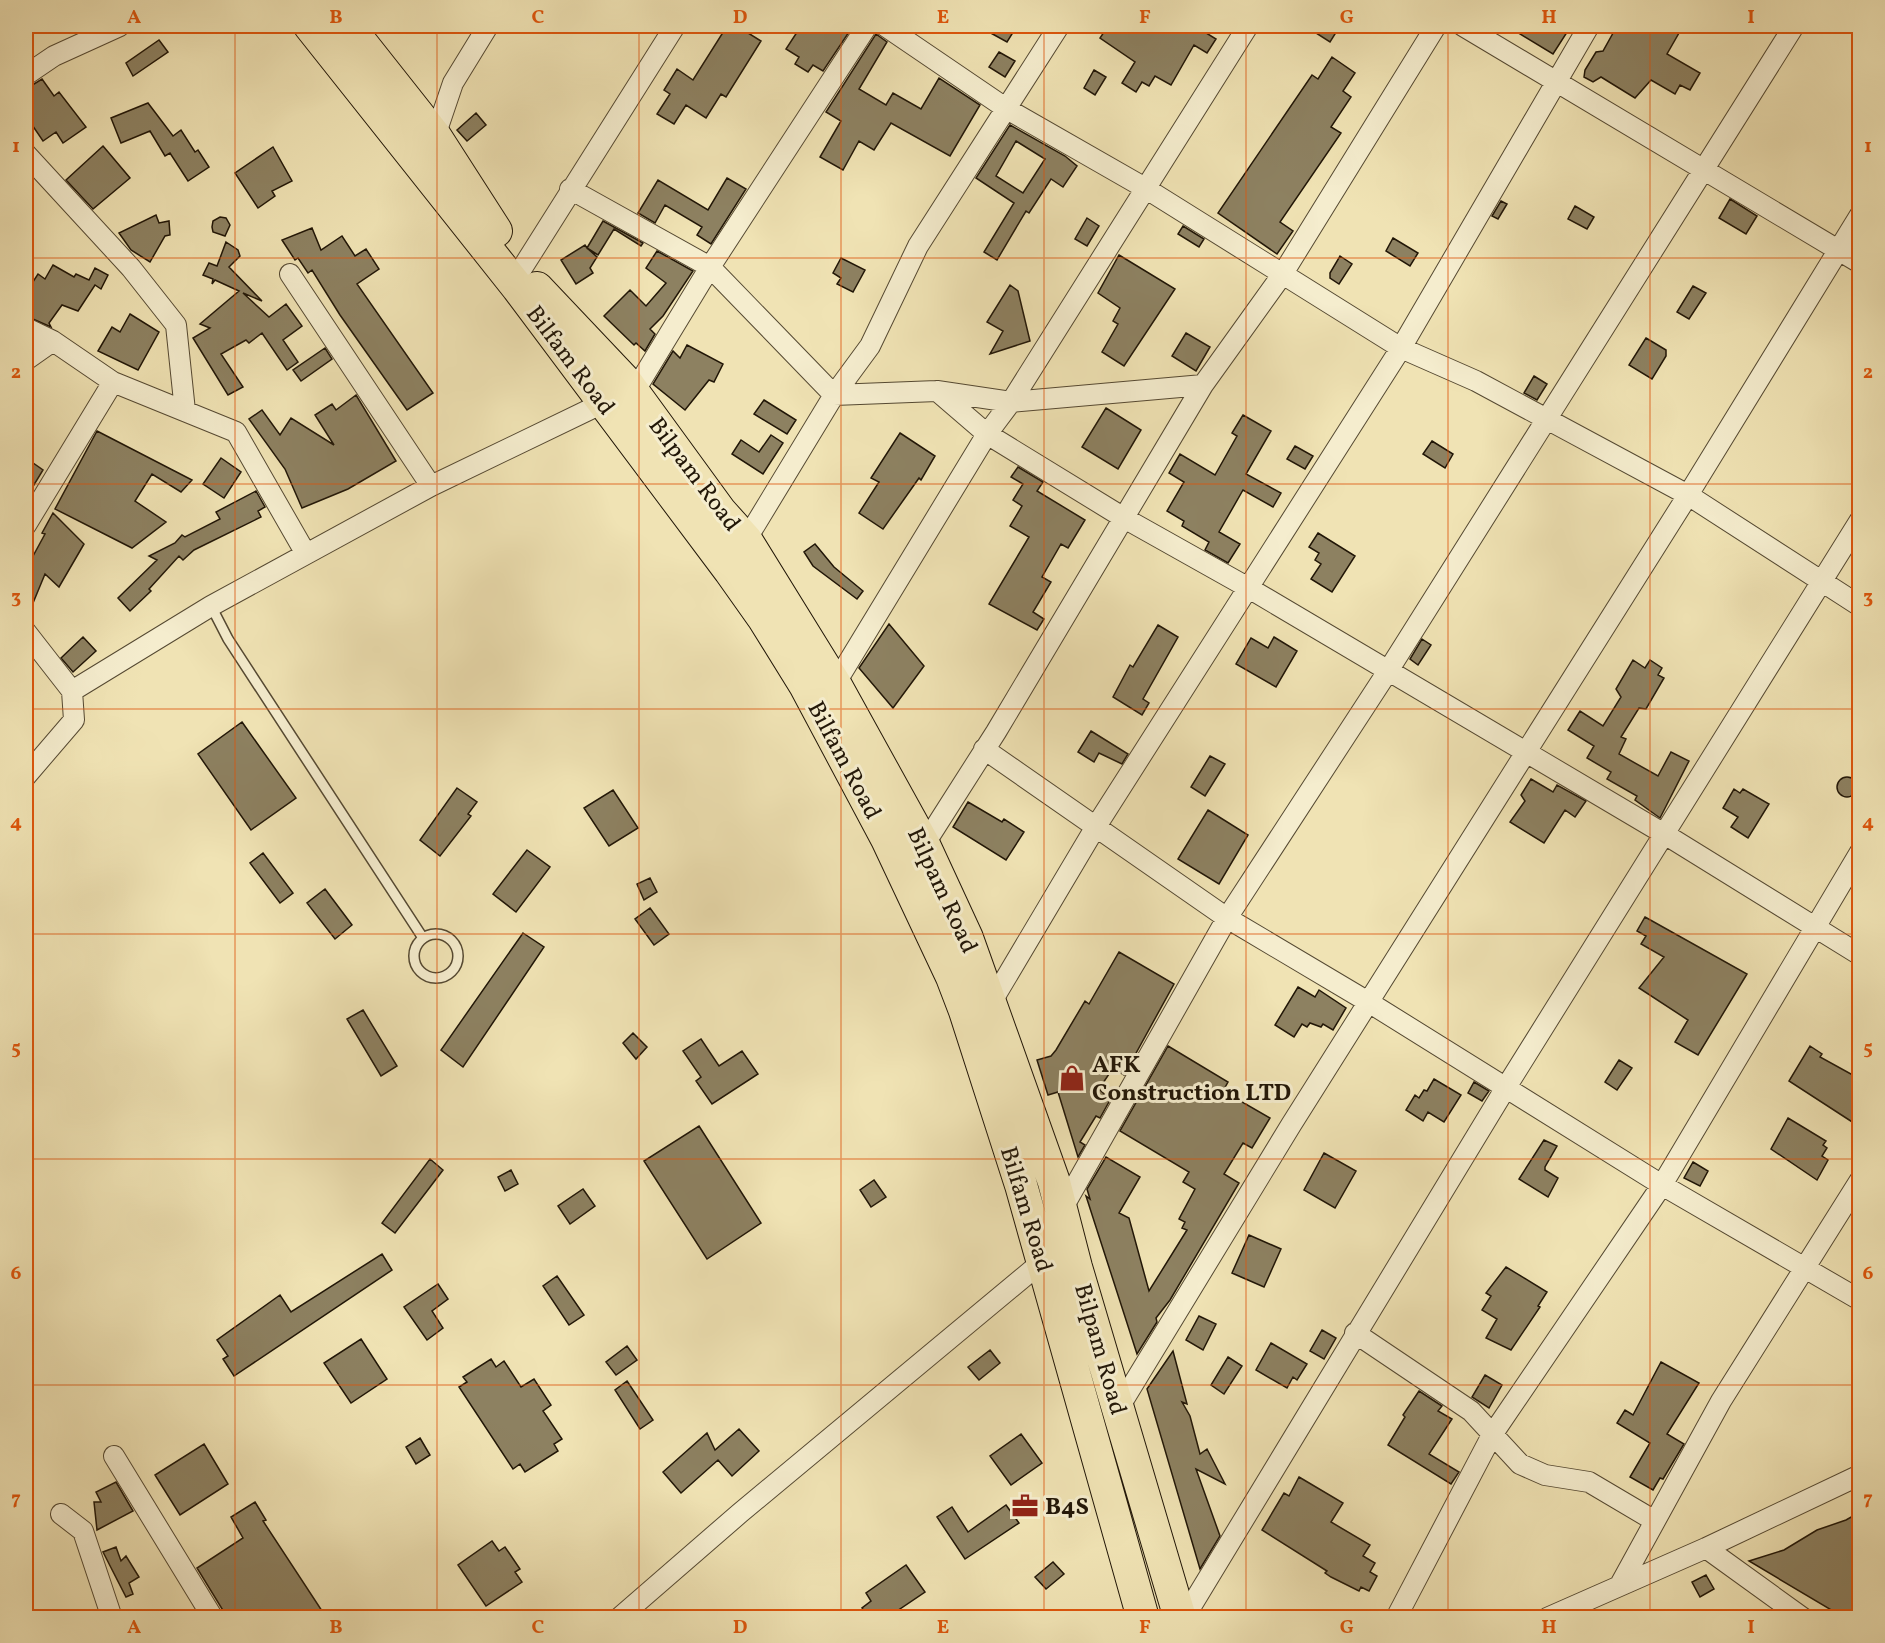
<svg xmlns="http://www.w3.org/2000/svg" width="1885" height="1643" font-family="Vollkorn,serif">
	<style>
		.building { fill: #8d8161; stroke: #211607; stroke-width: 1.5; fill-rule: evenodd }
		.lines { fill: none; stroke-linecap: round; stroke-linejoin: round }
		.service-casing { stroke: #554932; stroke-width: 12 }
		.minor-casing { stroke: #554932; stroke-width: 22 }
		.primary-casing { stroke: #211607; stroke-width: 34 }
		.service { stroke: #f5edce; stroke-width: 9 }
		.minor { stroke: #f5edce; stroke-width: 20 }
		.primary { stroke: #f0e3b4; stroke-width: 32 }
		.grid { fill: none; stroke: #de560c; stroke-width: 1.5; stroke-opacity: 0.55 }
		.labels { text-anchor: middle; stroke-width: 6; stroke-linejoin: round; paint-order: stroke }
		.street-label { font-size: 24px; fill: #211607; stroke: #f5edce }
		.poi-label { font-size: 24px; font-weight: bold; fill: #211607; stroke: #f5edce; text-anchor: start }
		.neatline { fill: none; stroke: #de560c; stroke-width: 2 }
		.grid-label { font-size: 20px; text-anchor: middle; font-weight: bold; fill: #de560c }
	</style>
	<rect width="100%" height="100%" fill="#f0e3b4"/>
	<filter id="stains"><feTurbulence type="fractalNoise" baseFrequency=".00333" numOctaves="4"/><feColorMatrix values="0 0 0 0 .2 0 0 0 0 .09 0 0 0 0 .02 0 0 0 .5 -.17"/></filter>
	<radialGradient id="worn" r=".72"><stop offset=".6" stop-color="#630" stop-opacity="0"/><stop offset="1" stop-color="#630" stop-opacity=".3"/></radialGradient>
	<path class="building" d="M727 26H737L761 41 726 97 721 94 706 118 686 105 674 124 657 114 670 94 664 90 677 69 693 80Z
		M801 26H853L823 71 813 65 808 72 795 64 799 57 786 49Z
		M978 26H1017L1007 42Z
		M1108 26H1195L1216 39 1207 53 1194 45 1171 85 1155 76 1149 86 1142 82 1136 92 1122 83 1135 62 1100 38Z
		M1305 26H1340L1330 42Z
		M1507 26H1571L1553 54Z
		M1617 26H1683L1667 54 1700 73 1690 90 1680 85 1675 94 1651 80 1635 98 1601 77 1593 82 1584 77 1585 70 1596 52 1603 51Z
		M876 34 887 42 859 89 886 105 893 93 921 109 939 78 980 105 950 156 891 123 874 150 859 141 843 170 820 157 841 121 826 112Z
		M159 40 168 52 133 76 126 63Z
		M999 52 1015 61 1005 77 989 67Z
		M1332 57 1355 73 1343 91 1351 97 1331 127 1341 133 1280 222 1293 231 1277 254 1218 213 1312 75 1318 79Z
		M1094 70 1106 77 1095 95 1084 88Z
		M42 79 54 96 59 92 86 127 63 143 56 132 43 141 26 116V89Z
		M148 103 173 136 181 130 195 152 198 150 209 167 188 181 170 153 165 156 150 131 121 143 111 118Z
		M476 113 486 125 467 141 457 130Z
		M1010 125 1065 156 1077 166 1063 187 1051 179 1029 213 1026 211 997 260 984 252 1014 203 976 178ZM1016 141 1045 159 1023 193 996 176Z
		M103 146 130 178 93 209 66 180Z
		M273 147 292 181 272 191 275 196 258 208 235 173Z
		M727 178 746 189 711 244 697 235 702 227 665 205 655 223 638 213 658 180 708 210Z
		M1730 199 1757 216 1746 234 1719 218Z
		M1501 201 1507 204 1498 219 1492 216Z
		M1575 206 1594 217 1587 229 1568 219Z
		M156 215 159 223 169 221 170 235 165 236 150 262 131 250 119 233Z
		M220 217 226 218 230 225 225 236 213 232 212 227 213 221Z
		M1087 218 1099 226 1087 246 1075 239Z
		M603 221 643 243 641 246 614 229 598 255 587 248 597 257 590 268 593 273 576 284 561 260 585 245 587 248Z
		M1183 226 1204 239 1199 247 1178 234Z
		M312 228 321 250 342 236 355 256 366 249 379 269 357 284 433 393 407 410 340 315 312 270 308 273 298 258 295 260 282 240Z
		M1393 238 1418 253 1410 266 1386 251Z
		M226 242 238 250 240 256 229 267 262 301 243 293 269 317 286 304 302 326 283 340 298 362 287 370 262 333 249 343 246 340 221 354 243 387 228 395 193 338 210 328 200 324 239 291 215 280 212 284 213 279 203 275 209 263 217 266Z
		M657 251 693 271 663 316 650 329 655 334 645 351 636 343 634 345 604 316 630 290 646 306 666 283 646 268Z
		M1119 255 1175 289 1124 366 1102 352 1118 324 1113 321 1120 308 1098 293Z
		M1340 256 1352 264 1339 284 1330 278V273Z
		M841 258 865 270 853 292 837 284 841 278 833 273Z
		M53 265 74 277 76 274 89 280 95 268 108 275 101 289 95 285 78 311 62 305 49 323 51 327 26 316V282L29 288 38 274 45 279Z
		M1010 285 1018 291 1030 341 990 354 1003 331 987 322Z
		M1693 286 1706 293 1689 319 1677 312Z
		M130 314 159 332 138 370 98 351 112 327 120 332Z
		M1186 333 1210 347 1196 371 1172 356Z
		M1646 338 1666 350V356L1652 379 1629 365Z
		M687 345 723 364 714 382 709 380 685 410 653 384 673 351 680 358Z
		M325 348 332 359 301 381 293 370Z
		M1534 376 1547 384 1537 400 1524 393Z
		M356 395 396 461 348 489 302 508 285 469 249 419 262 410 280 435 291 418 334 445 315 415 332 404 336 410Z
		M764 400 796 420 787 434 754 414Z
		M1106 408 1141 430 1118 469 1082 447Z
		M1243 415 1271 431 1246 474 1281 493 1273 507 1243 490 1219 532 1240 544 1228 563 1205 550 1209 542 1182 526 1184 521 1167 511 1184 482 1169 473 1180 454 1215 475 1237 436 1232 433Z
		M97 431 192 480 181 492 152 474 135 501 166 522 132 548 55 509Z
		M900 433 935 456 921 480 919 478 883 529 859 513 879 482 871 478Z
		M771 435 783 443 763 474 732 454 741 440 759 452Z
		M1432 441 1453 454 1445 468 1423 454Z
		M1295 446 1313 456 1305 469 1287 459Z
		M26 458 43 470 26 498Z
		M221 458 241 472 224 498 203 484Z
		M1018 467 1043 482 1037 491 1085 520 1068 548 1061 544 1042 577 1051 582 1033 612 1044 619 1037 630 989 604 1029 537 1010 526 1022 506 1013 500 1023 484 1011 477Z
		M256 491 265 507 258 511 261 517 194 550 183 560 179 556 149 589 151 591 130 611 118 598 157 560 149 556 175 543 182 535 185 537 220 519 216 512Z
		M53 513 84 544 59 587 45 574 26 620V569L45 534 42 533Z
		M1318 533 1355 556 1332 592 1311 579 1321 564 1315 560 1319 553 1309 547Z
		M815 544 834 567 863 591 857 599 813 566 804 552Z
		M889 624 924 666 893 708 859 668Z
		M1158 625 1178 637 1143 699 1149 703 1142 715 1113 697 1130 665 1133 667Z
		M83 637 96 651 73 672 61 658Z
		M1274 637 1297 651 1276 687 1236 664 1251 638 1268 648Z
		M1422 639 1431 645 1418 665 1410 659Z
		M1633 660 1645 668 1650 660 1662 668 1658 675 1664 678 1646 709 1639 708 1621 737 1626 739 1619 754 1658 776 1671 752 1689 761 1660 818 1635 800 1637 796 1607 779 1611 772 1587 758 1594 746 1568 730 1580 711 1603 726 1621 697 1616 689Z
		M242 722 296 798 251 830 198 754Z
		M1091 731 1128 754 1122 764 1099 753 1094 762 1078 752Z
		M1210 756 1225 764 1205 796 1191 787Z
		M1837 787a10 10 0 1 1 20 0a10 10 0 1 1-20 0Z
		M1531 779 1553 792 1557 785 1586 801 1575 817 1565 810 1544 843 1510 822 1525 801 1521 795Z
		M457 788 477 802 468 814 471 816 440 856 420 840Z
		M1734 789 1740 793 1743 789 1769 804 1748 838 1731 827 1738 817 1723 808Z
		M613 790 638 828 609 846 584 808Z
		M968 802 1002 822 1004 819 1024 832 1006 860 953 827Z
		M1208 810 1248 835 1219 884 1178 859Z
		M527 850 550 867 516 912 493 894Z
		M263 853 293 893 280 903 250 863Z
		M650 878 657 892 644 900 637 884Z
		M325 889 352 925 335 939 307 903Z
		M650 908 669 934 654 945 635 919Z
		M1645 917 1747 974 1698 1055 1675 1042 1688 1020 1639 988 1664 957 1641 944 1646 936 1637 931Z
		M523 933 544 947 463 1067 441 1050Z
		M1119 952 1174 984 1124 1075 1113 1068 1099 1089 1110 1100 1100 1118 1096 1116 1080 1142 1085 1145 1078 1157 1058 1092 1048 1095 1037 1060 1051 1056 1056 1050 1085 1001 1089 1004Z
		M1298 987 1315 997 1319 990 1346 1008 1333 1030 1323 1024 1321 1027 1310 1023 1307 1027 1302 1024 1294 1037 1275 1025Z
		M363 1010 397 1066 381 1076 347 1019Z
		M633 1033 647 1047 636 1059 623 1043Z
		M701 1039 719 1066 742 1051 758 1074 712 1104 696 1081 701 1077 683 1051Z
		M1168 1046 1228 1082 1223 1091 1270 1118 1252 1148 1243 1143 1224 1174 1239 1183 1170 1300 1156 1318 1157 1322 1137 1354 1086 1196 1090 1199 1087 1189 1106 1157 1140 1177 1119 1213 1129 1218 1149 1291 1187 1230 1182 1228 1185 1222 1179 1219 1195 1189 1183 1182 1189 1172 1120 1131Z
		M1810 1046 1822 1054 1820 1057 1860 1079V1127L1789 1081Z
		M1619 1060 1632 1068 1617 1090 1605 1082Z
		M1434 1079 1461 1095 1444 1122 1428 1112 1423 1121 1406 1110 1415 1095 1419 1098 1424 1090 1427 1091Z
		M1474 1082 1489 1091 1482 1101 1468 1093Z
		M1788 1118 1826 1141 1823 1145 1827 1148 1822 1156 1828 1160 1817 1180 1771 1149Z
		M699 1126 761 1223 707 1259 644 1161Z
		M1544 1140 1557 1146 1545 1167V1170L1558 1178 1548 1197 1519 1179Z
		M1324 1153 1356 1171 1335 1208 1304 1190Z
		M430 1159 443 1170 395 1233 382 1223Z
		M1693 1162 1708 1171 1700 1186 1684 1178Z
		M511 1170 518 1184 505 1191 498 1177Z
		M874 1180 886 1197 871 1207 860 1190Z
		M583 1189 595 1206 570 1224 558 1206Z
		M1249 1235 1281 1249 1264 1287 1232 1273Z
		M382 1254 392 1270 234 1376 223 1359 228 1356 217 1340 280 1295 291 1312Z
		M1506 1267 1547 1292 1538 1306 1540 1307 1511 1350 1486 1338 1497 1319 1482 1310 1491 1296 1486 1293Z
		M557 1276 584 1315 569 1325 543 1286Z
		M438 1284 448 1299 432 1311 443 1328 427 1340 404 1307Z
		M1199 1316 1216 1324 1203 1350 1186 1340Z
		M1322 1330 1336 1338 1324 1359 1310 1351Z
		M361 1339 387 1379 351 1403 324 1363Z
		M1271 1343 1307 1364 1297 1380 1293 1377 1287 1388 1256 1370Z
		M627 1346 637 1360 616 1375 606 1362Z
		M990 1350 1000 1363 979 1380 968 1367Z
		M1173 1351 1187 1404 1182 1402 1190 1416 1200 1454 1207 1449 1225 1484 1196 1469 1220 1536 1200 1569 1147 1389Z
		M1228 1357 1242 1366 1224 1394 1211 1385Z
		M491 1359 496 1367 504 1361 521 1387 534 1379 551 1405 543 1411 562 1439 554 1444 558 1451 525 1472 520 1464 513 1469 459 1387 467 1382 463 1377Z
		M1661 1362 1699 1383 1667 1434 1684 1444 1663 1479 1660 1478 1653 1490 1630 1477 1650 1443 1617 1423 1625 1410 1633 1415Z
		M1485 1375 1502 1385 1489 1408 1472 1397Z
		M627 1381 653 1420 640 1429 615 1390Z
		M1419 1391 1442 1406 1438 1411 1452 1419 1429 1454 1459 1472 1451 1484 1388 1445 1405 1417 1403 1415Z
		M739 1429 759 1451 732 1476 718 1460 681 1493 663 1472 707 1433 715 1450Z
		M1021 1434 1042 1463 1011 1485 990 1456Z
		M420 1438 430 1455 416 1464 406 1447Z
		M204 1444 228 1484 180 1515 155 1475Z
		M1299 1477 1343 1503 1331 1522 1370 1545 1363 1556 1375 1563 1370 1572 1377 1576 1369 1591 1361 1587 1359 1591 1331 1577 1325 1573 1327 1571 1262 1530 1284 1493 1289 1496Z
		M116 1482 133 1511 97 1530 94 1502H101L96 1492Z
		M255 1502 266 1520 263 1521 326 1617H227L197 1568 243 1538 231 1517Z
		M1006 1505 1019 1523 965 1559 937 1517 952 1507 968 1532Z
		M1860 1512V1611L1843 1617 1749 1561 1784 1550 1817 1530 1846 1520Z
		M492 1541 499 1551 505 1547 520 1569 515 1572 522 1582 486 1606 458 1565Z
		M116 1547 121 1561 126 1556 139 1577 129 1583 133 1594 126 1597 103 1552Z
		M1053 1562 1064 1574 1046 1589 1035 1577Z
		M906 1565 925 1592 888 1617H869L862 1608 871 1601 866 1593Z
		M1706 1575 1714 1589 1700 1597 1692 1582Z"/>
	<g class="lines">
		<g class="service-casing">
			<path id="service" d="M211 606 228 639 423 938
				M414 956a22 22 0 1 1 44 0a22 22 0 1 1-44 0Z"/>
		</g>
		<g class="minor-casing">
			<path id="minor" d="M885 26 1007 109 1145 188 1401 348 1476 381 1688 495 1860 606
				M1463 26 1860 263
				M26 75 54 56 120 26
				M435 136 453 83 488 26
				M26 154 131 268 176 325 185 411
				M570 189 710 267 834 395 937 391 1011 402 1203 385
				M290 274 431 486
				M518 288 521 270 675 26
				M26 328 53 341 113 382 236 432 306 554
				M26 360 53 341
				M937 391 987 434 1124 518 1247 587 1666 835 1860 955
				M634 392 710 267 867 26
				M26 525 113 382
				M746 540 834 395 870 346 918 246 1059 26
				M26 632 72 691 74 720 26 776
				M835 684 987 434 1011 402 1248 26
				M72 691 211 606 431 486 603 403 611 396
				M984 749 1227 918 1370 1003 1662 1185 1860 1300
				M924 845 996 732 1203 385 1282 275 1436 26
				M991 1003 1095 828 1401 348 1589 26
				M1061 1211 1227 918 1388 671 1794 26
				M1355 1333 1471 1411 1520 1464 1545 1475 1589 1482 1655 1521
				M1118 1409 1291 1125 1688 495 1860 215
				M114 1456 213 1618
				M61 1514 83 1531 112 1618
				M1706 1548 1803 1618
				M1621 1583 1721 1401 1860 1180
				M619 1618 740 1513 1043 1261
				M1184 1618 1505 1089 1860 520
				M1396 1618 1492 1435 1662 1185 1860 852
				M1547 1618 1706 1548 1860 1475"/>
		</g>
		<g class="primary-casing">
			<path id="primary" d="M310 26 518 288 730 571 764 619 805 685 887 839 952 977 965 1011 1021 1185 1143 1618
				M348 26 435 136 496 231
				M537 288 626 382 720 511 746 540 835 684 924 845 967 938 1054 1182 1076 1267 1180 1618"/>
		</g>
		<use href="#service" class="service"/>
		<use href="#minor" class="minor"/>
		<use href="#primary" class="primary"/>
	</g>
	<path class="grid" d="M235 26V1618M437 26V1618M639 26V1618M841 26V1618M1044 26V1618M1246 26V1618M1448 26V1618M1650 26V1618M26 258H1860M26 484H1860M26 709H1860M26 934H1860M26 1159H1860M26 1385H1860"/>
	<defs>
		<g id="shop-bare" transform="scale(2.07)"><path d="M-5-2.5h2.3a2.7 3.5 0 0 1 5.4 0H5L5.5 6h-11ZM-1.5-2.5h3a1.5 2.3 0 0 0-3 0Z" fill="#8f2418" stroke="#f5edce" stroke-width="2.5" paint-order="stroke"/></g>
		<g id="office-bare" transform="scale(2.07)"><path d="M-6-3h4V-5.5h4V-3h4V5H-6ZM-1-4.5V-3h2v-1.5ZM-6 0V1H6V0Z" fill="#8f2418" stroke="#f5edce" stroke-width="2.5" paint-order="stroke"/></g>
	</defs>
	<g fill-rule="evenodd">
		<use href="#shop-bare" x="1072" y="1078"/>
		<use href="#office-bare" x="1025" y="1506"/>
	</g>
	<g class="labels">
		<g class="street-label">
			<text transform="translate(571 360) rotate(53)" y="8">Bilfam Road</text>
			<text transform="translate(695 474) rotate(53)" y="8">Bilpam Road</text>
			<text transform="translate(845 760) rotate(62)" y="8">Bilfam Road</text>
			<text transform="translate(943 890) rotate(65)" y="8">Bilpam Road</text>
			<text transform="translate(1027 1209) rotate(73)" y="8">Bilfam Road</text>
			<text transform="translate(1101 1349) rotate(74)" y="8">Bilpam Road</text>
		</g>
		<g class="poi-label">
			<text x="1092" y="1072">AFK<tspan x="1092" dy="28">Construction LTD</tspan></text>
			<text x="1045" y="1514">B4S</text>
		</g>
	</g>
	<rect width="1885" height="1643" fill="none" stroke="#f0e3b4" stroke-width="66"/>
	<rect x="33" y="33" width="1819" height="1577" class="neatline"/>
	<g class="grid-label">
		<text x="134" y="23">A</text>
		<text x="336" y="23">B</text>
		<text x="538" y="23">C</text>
		<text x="740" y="23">D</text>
		<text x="943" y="23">E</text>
		<text x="1145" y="23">F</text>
		<text x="1347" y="23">G</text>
		<text x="1549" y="23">H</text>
		<text x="1751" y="23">I</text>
		<text x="16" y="152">1</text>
		<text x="1868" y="152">1</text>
		<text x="16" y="378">2</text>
		<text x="1868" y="378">2</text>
		<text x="16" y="603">3</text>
		<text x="1868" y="603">3</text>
		<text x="16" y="828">4</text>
		<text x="1868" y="828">4</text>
		<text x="16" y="1054">5</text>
		<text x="1868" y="1054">5</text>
		<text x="16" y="1279">6</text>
		<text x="1868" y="1279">6</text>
		<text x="16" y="1504">7</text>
		<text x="1868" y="1504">7</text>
		<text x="134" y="1633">A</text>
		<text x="336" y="1633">B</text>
		<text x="538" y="1633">C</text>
		<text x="740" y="1633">D</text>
		<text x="943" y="1633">E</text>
		<text x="1145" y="1633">F</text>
		<text x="1347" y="1633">G</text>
		<text x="1549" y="1633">H</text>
		<text x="1751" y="1633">I</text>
	</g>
	<rect width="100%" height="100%" filter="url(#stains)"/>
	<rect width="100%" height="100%" fill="url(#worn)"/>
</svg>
